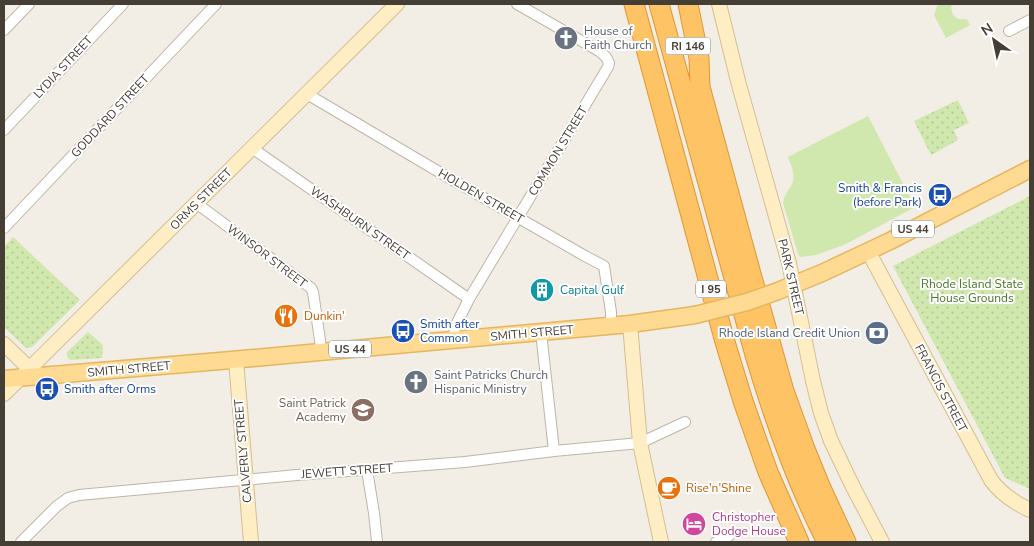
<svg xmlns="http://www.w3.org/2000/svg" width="1034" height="546" font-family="'Nunito Sans',sans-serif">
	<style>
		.grass { fill: #d0e7ad }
		.park { fill: url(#park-dots) }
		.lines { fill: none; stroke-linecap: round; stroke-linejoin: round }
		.street-casing { stroke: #beb5a8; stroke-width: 12 }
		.secondary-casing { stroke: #d3bf94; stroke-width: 16 }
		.primary-casing { stroke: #e4b662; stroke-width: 19 }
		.highway-casing { stroke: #de9734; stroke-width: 21 }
		.street { stroke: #fff; stroke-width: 10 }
		.secondary { stroke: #ffedc3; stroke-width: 14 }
		.primary { stroke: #ffda92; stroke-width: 16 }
		.highway { stroke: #fec364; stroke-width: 19 }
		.primary-bridge-casing { stroke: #e4b662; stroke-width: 19; stroke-linecap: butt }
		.primary-bridge { stroke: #ffda92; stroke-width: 16 }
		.labels { text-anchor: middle; stroke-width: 4; stroke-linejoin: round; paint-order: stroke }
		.shield { fill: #fff; stroke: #7d7872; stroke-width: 1 }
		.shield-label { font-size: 11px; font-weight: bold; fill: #453e35 }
		.worship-label { font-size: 12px; fill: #5b616d; stroke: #fff; text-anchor: start }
		.street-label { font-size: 12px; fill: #453e35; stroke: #fff }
		.transit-label { font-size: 12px; fill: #164399; stroke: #fff; text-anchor: start }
		.park-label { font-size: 12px; fill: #4a7728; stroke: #fff }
		.culture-label { font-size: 12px; fill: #0d838f; stroke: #fff; text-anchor: start }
		.food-label { font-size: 12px; fill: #c56008; stroke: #fff; text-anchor: start }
		.service-label { font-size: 12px; fill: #4e5e75; stroke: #fff; text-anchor: end }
		.education-label { font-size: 12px; fill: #785e54; stroke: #fff; text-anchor: end }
		.hotel-label { font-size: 12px; fill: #b23c85; stroke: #fff; text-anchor: start }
	</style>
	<defs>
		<pattern id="park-dots" width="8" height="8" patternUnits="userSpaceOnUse" patternTransform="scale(1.25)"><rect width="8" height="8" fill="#d0e7ad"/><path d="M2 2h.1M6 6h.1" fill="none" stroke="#b4c795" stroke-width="1.8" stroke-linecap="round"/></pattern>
	</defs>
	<rect width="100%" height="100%" fill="#f3eee5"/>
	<path class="grass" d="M938 4H954L951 7 953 15 958 19H967L970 25 946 38 934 15Z
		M868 116 915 207 846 244 816 255 801 257 798 254 783 203C784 196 788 191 792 184 796 175 791 165 788 157Z"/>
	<path class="park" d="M958 100 969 123 954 130 958 140 931 155 914 121Z
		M1030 196V489L1005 478 893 266Z
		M13 237 80 300 32 347 26 348 4 327V247Z
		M88 332 103 345 102 358 70 360 67 356V352Z"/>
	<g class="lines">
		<g class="street-casing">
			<path id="street" d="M4 30 29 4
				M1009 31 1030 20
				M307 94 451 179 585 256 604 266 611 312V326
				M4 130 123 4
				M252 148 469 299
				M196 203 311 288 313 292 320 340 321 352
				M4 228 216 4
				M541 332 554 451
				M454 340 455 327 469 299 608 67 609 63 606 57 599 51 517 4
				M367 470 374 513 377 542
				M21 542 57 506 68 498 79 495 297 475 465 462 554 451 640 443 685 422
				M716 542 729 536"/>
		</g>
		<g class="secondary-casing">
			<path id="secondary" d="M719 4 739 85 789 263 813 381 821 413 831 441 853 487 882 542
				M868 251 991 480C1001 494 1015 503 1030 510
				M630 324 640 443 661 542
				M4 344 35 374
				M236 360 251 542
				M4 394 397 4"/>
		</g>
		<g class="primary-casing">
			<path id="primary" d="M778 291 822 273 890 241 1030 169
				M4 379 220 361 630 324 695 315"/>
		</g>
		<g class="highway-casing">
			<path id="highway" d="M634 4 725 342 743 401 768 472 799 542
				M659 4 755 355C774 419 796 482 827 542
				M688 4 699 58 700 87 751 274 784 391 805 449 820 486 846 542"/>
		</g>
		<use href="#street" class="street"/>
		<use href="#secondary" class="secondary"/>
		<use href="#primary" class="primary"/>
		<use href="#highway" class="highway"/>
		<g class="primary-bridge-casing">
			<path id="primary-bridge" d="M695 315 747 302 778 291"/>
		</g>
		<use href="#primary-bridge" class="primary-bridge"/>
	</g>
	<defs>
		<g id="church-disc" transform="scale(1.25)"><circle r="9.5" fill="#6b7280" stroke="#fff"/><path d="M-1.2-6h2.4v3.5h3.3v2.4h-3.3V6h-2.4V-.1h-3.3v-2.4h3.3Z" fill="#fff"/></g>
		<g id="bus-disc" transform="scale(1.25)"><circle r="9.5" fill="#1a4fb4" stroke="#fff"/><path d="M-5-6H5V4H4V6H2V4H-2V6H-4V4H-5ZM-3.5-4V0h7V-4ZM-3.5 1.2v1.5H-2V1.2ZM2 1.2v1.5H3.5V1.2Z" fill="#fff"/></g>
		<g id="building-disc" transform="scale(1.25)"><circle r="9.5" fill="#0f9aa8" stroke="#fff"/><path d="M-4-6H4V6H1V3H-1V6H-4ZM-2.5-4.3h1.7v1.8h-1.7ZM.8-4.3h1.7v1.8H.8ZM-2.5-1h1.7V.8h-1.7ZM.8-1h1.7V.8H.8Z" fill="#fff"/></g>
		<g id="restaurant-disc" transform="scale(1.25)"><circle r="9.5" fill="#e8710a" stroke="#fff"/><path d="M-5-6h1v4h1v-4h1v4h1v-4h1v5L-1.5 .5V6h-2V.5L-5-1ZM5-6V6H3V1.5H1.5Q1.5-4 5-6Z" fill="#fff"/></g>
		<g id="bank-disc" transform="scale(1.25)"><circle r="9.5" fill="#5c6f8a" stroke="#fff"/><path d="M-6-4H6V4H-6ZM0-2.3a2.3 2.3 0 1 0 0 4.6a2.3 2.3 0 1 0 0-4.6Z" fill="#fff"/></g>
		<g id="school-disc" transform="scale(1.25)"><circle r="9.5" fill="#8d6e63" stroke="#fff"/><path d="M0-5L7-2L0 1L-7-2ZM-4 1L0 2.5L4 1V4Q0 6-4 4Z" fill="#fff"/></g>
		<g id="cafe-disc" transform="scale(1.25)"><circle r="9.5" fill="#e8710a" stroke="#fff"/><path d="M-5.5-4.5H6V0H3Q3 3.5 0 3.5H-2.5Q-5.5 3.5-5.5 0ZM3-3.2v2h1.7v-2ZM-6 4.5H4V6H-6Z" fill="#fff"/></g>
		<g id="hotel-disc" transform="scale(1.25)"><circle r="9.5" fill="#d1479c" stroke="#fff"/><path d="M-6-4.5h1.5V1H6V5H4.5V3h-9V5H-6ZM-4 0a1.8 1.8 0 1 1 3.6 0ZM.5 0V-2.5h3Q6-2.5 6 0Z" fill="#fff"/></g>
	</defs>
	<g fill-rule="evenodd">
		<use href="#church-disc" x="566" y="38"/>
		<use href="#bus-disc" x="940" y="195"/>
		<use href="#building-disc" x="542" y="290"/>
		<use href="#restaurant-disc" x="286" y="316"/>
		<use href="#bus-disc" x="403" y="331"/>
		<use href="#bank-disc" x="877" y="333"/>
		<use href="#church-disc" x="416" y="382"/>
		<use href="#bus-disc" x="47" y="389"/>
		<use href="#school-disc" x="363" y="410"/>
		<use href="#cafe-disc" x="669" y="488"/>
		<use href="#hotel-disc" x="694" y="524"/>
	</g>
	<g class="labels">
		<g class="shield">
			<rect x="665.5" y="37.5" width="45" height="17" rx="4"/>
			<rect x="892" y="220.5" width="42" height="17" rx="4"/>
			<rect x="696" y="280.5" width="30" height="17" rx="4"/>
			<rect x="329" y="340.5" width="42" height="17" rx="4"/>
		</g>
		<g class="shield-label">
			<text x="688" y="50">RI 146</text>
			<text x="913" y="233">US 44</text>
			<text x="711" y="293">I 95</text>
			<text x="350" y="353">US 44</text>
		</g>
		<g class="worship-label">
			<text x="584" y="35">House of<tspan x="584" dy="14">Faith Church</tspan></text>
			<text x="434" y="379">Saint Patricks Church<tspan x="434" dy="14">Hispanic Ministry</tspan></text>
		</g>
		<g class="street-label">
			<text transform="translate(63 67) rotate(-47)" y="4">LYDIA STREET</text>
			<text transform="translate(110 116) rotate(-47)" y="4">GODDARD STREET</text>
			<text transform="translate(558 151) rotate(-59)" y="4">COMMON STREET</text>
			<text transform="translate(481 196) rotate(30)" y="4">HOLDEN STREET</text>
			<text transform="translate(201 199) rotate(-45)" y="4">ORMS STREET</text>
			<text transform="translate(360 223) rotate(35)" y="4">WASHBURN STREET</text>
			<text transform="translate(267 256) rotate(37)" y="4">WINSOR STREET</text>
			<text transform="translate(791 277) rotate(77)" y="4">PARK STREET</text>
			<text transform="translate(532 333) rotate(-5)" y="4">SMITH STREET</text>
			<text transform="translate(129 369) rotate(-5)" y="4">SMITH STREET</text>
			<text transform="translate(941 388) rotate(62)" y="4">FRANCIS STREET</text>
			<text transform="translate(243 451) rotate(-95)" y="4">CALVERLY STREET</text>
			<text transform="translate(347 471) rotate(-4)" y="4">JEWETT STREET</text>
		</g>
		<g class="transit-label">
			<text x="922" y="192" text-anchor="end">Smith &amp; Francis<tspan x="922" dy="14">(before Park)</tspan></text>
			<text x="420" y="328">Smith after<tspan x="420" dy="14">Common</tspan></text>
			<text x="64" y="393">Smith after Orms</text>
		</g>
		<g class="park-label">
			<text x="972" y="288">Rhode Island State<tspan x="972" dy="14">House Grounds</tspan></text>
		</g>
		<g class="culture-label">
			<text x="560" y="294">Capital Gulf</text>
		</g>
		<g class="food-label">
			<text x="304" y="320">Dunkin'</text>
			<text x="686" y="492">Rise'n'Shine</text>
		</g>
		<g class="service-label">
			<text x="860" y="337">Rhode Island Credit Union</text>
		</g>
		<g class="education-label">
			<text x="346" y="407">Saint Patrick<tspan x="346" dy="14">Academy</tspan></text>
		</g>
		<g class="hotel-label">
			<text x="712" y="521">Christopher<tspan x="712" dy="14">Dodge House</tspan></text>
		</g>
	</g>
	<rect width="1034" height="546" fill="none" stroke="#453e35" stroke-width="10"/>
	<g transform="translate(994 40) rotate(327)" stroke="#ffffff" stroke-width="4" paint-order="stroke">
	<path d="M0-4L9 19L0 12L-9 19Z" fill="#453e35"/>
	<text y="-8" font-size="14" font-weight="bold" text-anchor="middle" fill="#453e35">N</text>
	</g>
</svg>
